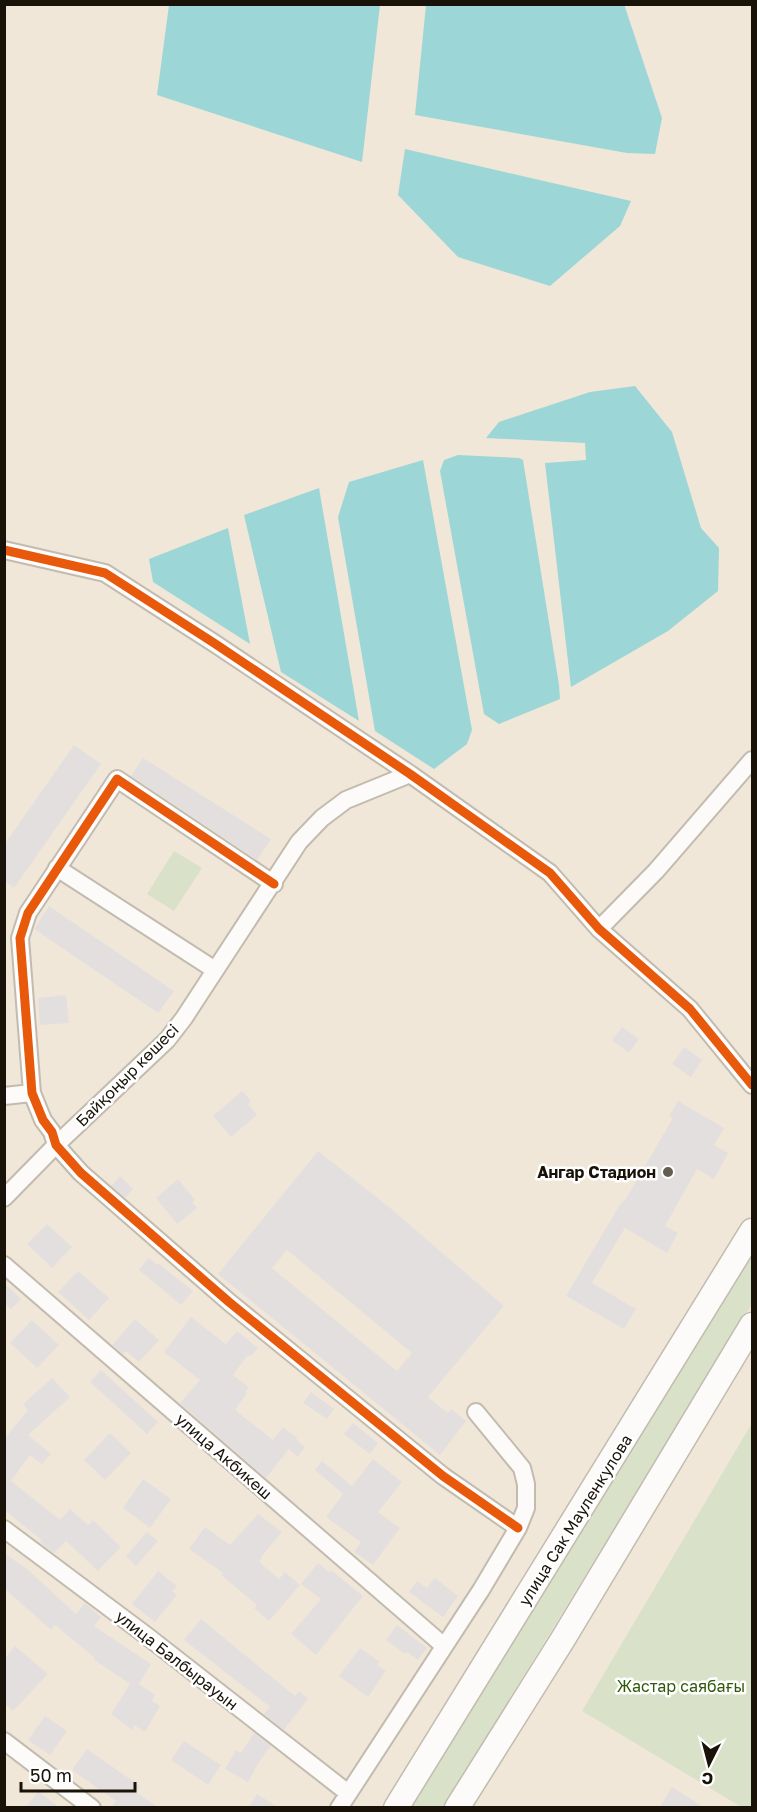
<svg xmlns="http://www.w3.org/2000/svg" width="757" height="1812" font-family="'Golos Text',sans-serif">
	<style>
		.green { fill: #d9e1c8 }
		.water { fill: #9dd6d6 }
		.building { fill: #e4dfdf; fill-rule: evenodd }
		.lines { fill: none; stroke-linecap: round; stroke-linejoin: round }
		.street-casing { stroke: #c2bbaf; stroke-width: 20 }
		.secondary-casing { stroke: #c2bbaf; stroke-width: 27 }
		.street { stroke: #fdfbf9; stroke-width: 16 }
		.secondary { stroke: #fdfbf9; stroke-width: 24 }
		.cycleway-casing { stroke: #fff; stroke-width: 13 }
		.cycleway { stroke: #e8590c; stroke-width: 9 }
		.poi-dot { fill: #645d51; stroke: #fff; stroke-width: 2 }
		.labels { text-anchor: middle; stroke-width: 5; stroke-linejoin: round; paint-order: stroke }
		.street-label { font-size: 16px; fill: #181209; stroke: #fff }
		.poi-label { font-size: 16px; font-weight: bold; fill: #181209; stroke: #fff; text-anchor: end }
		.park-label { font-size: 16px; fill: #31590a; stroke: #fff }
	</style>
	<rect width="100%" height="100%" fill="#f0e7d8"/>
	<path class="green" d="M174 851 202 868 174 911 147 894Z
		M752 1248V1304L443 1807 409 1808Z
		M752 1423V1807L743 1808 582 1711Z"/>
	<path class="water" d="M624 4 662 118 655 154 627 153 415 115 426 5Z
		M169 5H380L362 162 157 95Z
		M405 149 631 201 620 226 550 286 458 257 398 195Z
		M635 386 672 432 701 528 719 548 718 591 668 631 571 687 545 463 586 460 585 443 486 438 499 422 590 392Z
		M458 455 519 458 523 460 559 685 560 699 499 724 484 714 440 471 444 460Z
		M423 460 472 730 467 744 434 769 375 731 338 517 349 482Z
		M319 488 359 721 281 672 244 515Z
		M228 528 250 644 153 582 149 559Z"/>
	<path class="building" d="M74 745 101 764 14 888 4 881V845Z
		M143 758 271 839 257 860 131 776Z
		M49 906 174 991 158 1013 34 929Z
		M66 995 69 1023 40 1025 38 998Z
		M622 1027 639 1039 629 1053 612 1040Z
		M684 1047 702 1060 691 1077 672 1064Z
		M242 1091 251 1101 248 1104 257 1115 231 1137 213 1116Z
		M678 1101 724 1128 714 1145 728 1153 714 1179 697 1169 665 1226 678 1233 667 1253 625 1228 592 1283 636 1309 624 1329 566 1296 622 1201 624 1202 673 1118 669 1116Z
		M318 1151 389 1207 504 1306 428 1397 448 1413 451 1409 466 1421 440 1455 218 1274ZM287 1250 412 1353 397 1371 272 1268Z
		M120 1176 133 1189 125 1198 111 1186Z
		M178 1179 195 1200 192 1202 197 1208 177 1224 156 1198Z
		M47 1224 72 1247 52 1268 27 1244Z
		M148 1258 158 1265 159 1264 193 1291 181 1305 139 1270Z
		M78 1271 109 1298 89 1320 58 1292Z
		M4 1283 21 1299 11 1309 4 1302Z
		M191 1317 226 1344 237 1331 258 1348 250 1357 248 1355 233 1375 249 1387 245 1392 247 1393 235 1410 273 1440 283 1427 297 1438 296 1439 305 1447 298 1457 289 1449 266 1478 180 1403 200 1380 164 1352Z
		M135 1319 159 1340 139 1362 126 1351 123 1354 112 1345Z
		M32 1320 59 1345 37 1368 10 1343Z
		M101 1370 158 1422 147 1434 90 1382Z
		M52 1378 70 1397 28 1435 51 1454 42 1464 30 1455 11 1481 60 1520 70 1509 88 1525 93 1520 121 1547 98 1571 66 1541 54 1553 40 1542 42 1540 4 1510V1439L28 1410 23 1404Z
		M311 1392 334 1409 327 1419 303 1403Z
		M353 1423 378 1443 370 1454 344 1434Z
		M110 1433 131 1453 105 1480 84 1460Z
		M373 1459 402 1482 378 1512 400 1528 373 1565 354 1552 361 1542 326 1517 343 1494 315 1470 322 1461 352 1486Z
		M143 1479 171 1499 150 1528 123 1508Z
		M258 1514 282 1532 261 1557 262 1558 259 1562 279 1579 285 1572 300 1585 269 1621 254 1608 257 1605 221 1575 223 1573 189 1549 205 1527 230 1545Z
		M147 1532 158 1541 136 1566 126 1556Z
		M4 1553 27 1569 76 1614 85 1603 101 1617 94 1626 151 1664 139 1684 155 1695 152 1701 160 1706 145 1732 134 1725 132 1730 111 1714 130 1684 94 1660 95 1658 55 1625 51 1630 4 1588Z
		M318 1563 329 1572 331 1570 363 1596 316 1655 291 1634 321 1599 301 1584Z
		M158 1571 177 1586 172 1591 177 1595 155 1622 132 1604Z
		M435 1578 458 1596 443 1617 409 1592 417 1581 427 1588Z
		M201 1619 295 1696 299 1691 308 1699 284 1730 264 1714 270 1707 184 1640Z
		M397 1625 427 1648 418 1660 407 1652 405 1654 386 1640Z
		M15 1646 48 1674 13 1711 4 1703V1659Z
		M360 1648 380 1662 377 1665 386 1671 368 1697 339 1676Z
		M45 1716 67 1731 50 1755 28 1740Z
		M254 1733 271 1746 259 1762 248 1782 225 1769 236 1750 241 1753Z
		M184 1741 221 1765 208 1785 171 1760Z
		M87 1749 140 1786 136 1792 159 1808H111L116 1801 72 1770Z
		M672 1787 705 1808H659Z
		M38 1791 60 1808H26Z
		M257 1794 279 1808H248Z"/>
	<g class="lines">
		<g class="street-casing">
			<path id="street" d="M4 550 105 573 214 643 410 774 550 873 599 929 690 1009 752 1085
				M57 868 215 970
				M274 884 117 779 28 913 20 938 32 1093 43 1120 52 1132 56 1145 81 1173 229 1302 443 1476 518 1528
				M599 929 656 871 752 760
				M4 1096 32 1093
				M4 1198 56 1145 167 1040 184 1018 299 842 322 818 346 800 410 774
				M4 1265 444 1646
				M4 1529 147 1636 348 1793
				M4 1741 92 1808
				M339 1808 481 1590 518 1528 526 1508V1484L522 1468 476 1412"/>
		</g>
		<g class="secondary-casing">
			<path id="secondary" d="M396 1808 752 1231
				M457 1808 563 1639 752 1325"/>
		</g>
		<use href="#street" class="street"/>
		<use href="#secondary" class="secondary"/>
		<g class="cycleway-casing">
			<path id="cycleway" d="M4 550 105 573 214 643 410 774 550 873 599 929 690 1009 752 1085
				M274 884 117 779 28 913 20 938 32 1093 43 1120 52 1132 56 1145 81 1173 229 1302 443 1476 518 1528"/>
		</g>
		<use href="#cycleway" class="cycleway"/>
	</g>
	<circle class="poi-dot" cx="668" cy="1172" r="6"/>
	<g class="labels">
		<g class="street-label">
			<text transform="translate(127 1075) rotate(-45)" y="6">Байқоңыр көшесі</text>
			<text transform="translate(224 1456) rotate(41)" y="6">улица Акбикеш</text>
			<text transform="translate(575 1520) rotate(-58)" y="6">улица Сак Мауленкулова</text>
			<text transform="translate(177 1660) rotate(38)" y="6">улица Балбырауын</text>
		</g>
		<g class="poi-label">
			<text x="656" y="1178">Ангар Стадион</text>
		</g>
		<g class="park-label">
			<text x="681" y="1692">Жастар саябағы</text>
		</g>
	</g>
	<rect width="757" height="1812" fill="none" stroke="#181209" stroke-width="12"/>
	<g transform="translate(709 1764) rotate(186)" stroke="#ffffff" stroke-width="4.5" paint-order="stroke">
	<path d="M0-4.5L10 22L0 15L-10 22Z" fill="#181209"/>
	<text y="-9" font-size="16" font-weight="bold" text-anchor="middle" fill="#181209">С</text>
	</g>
	<path d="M21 1782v9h114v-9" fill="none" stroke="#181209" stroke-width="3"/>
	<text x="30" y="1782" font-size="18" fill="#181209" stroke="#ffffff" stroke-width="4.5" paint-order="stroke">50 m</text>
</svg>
